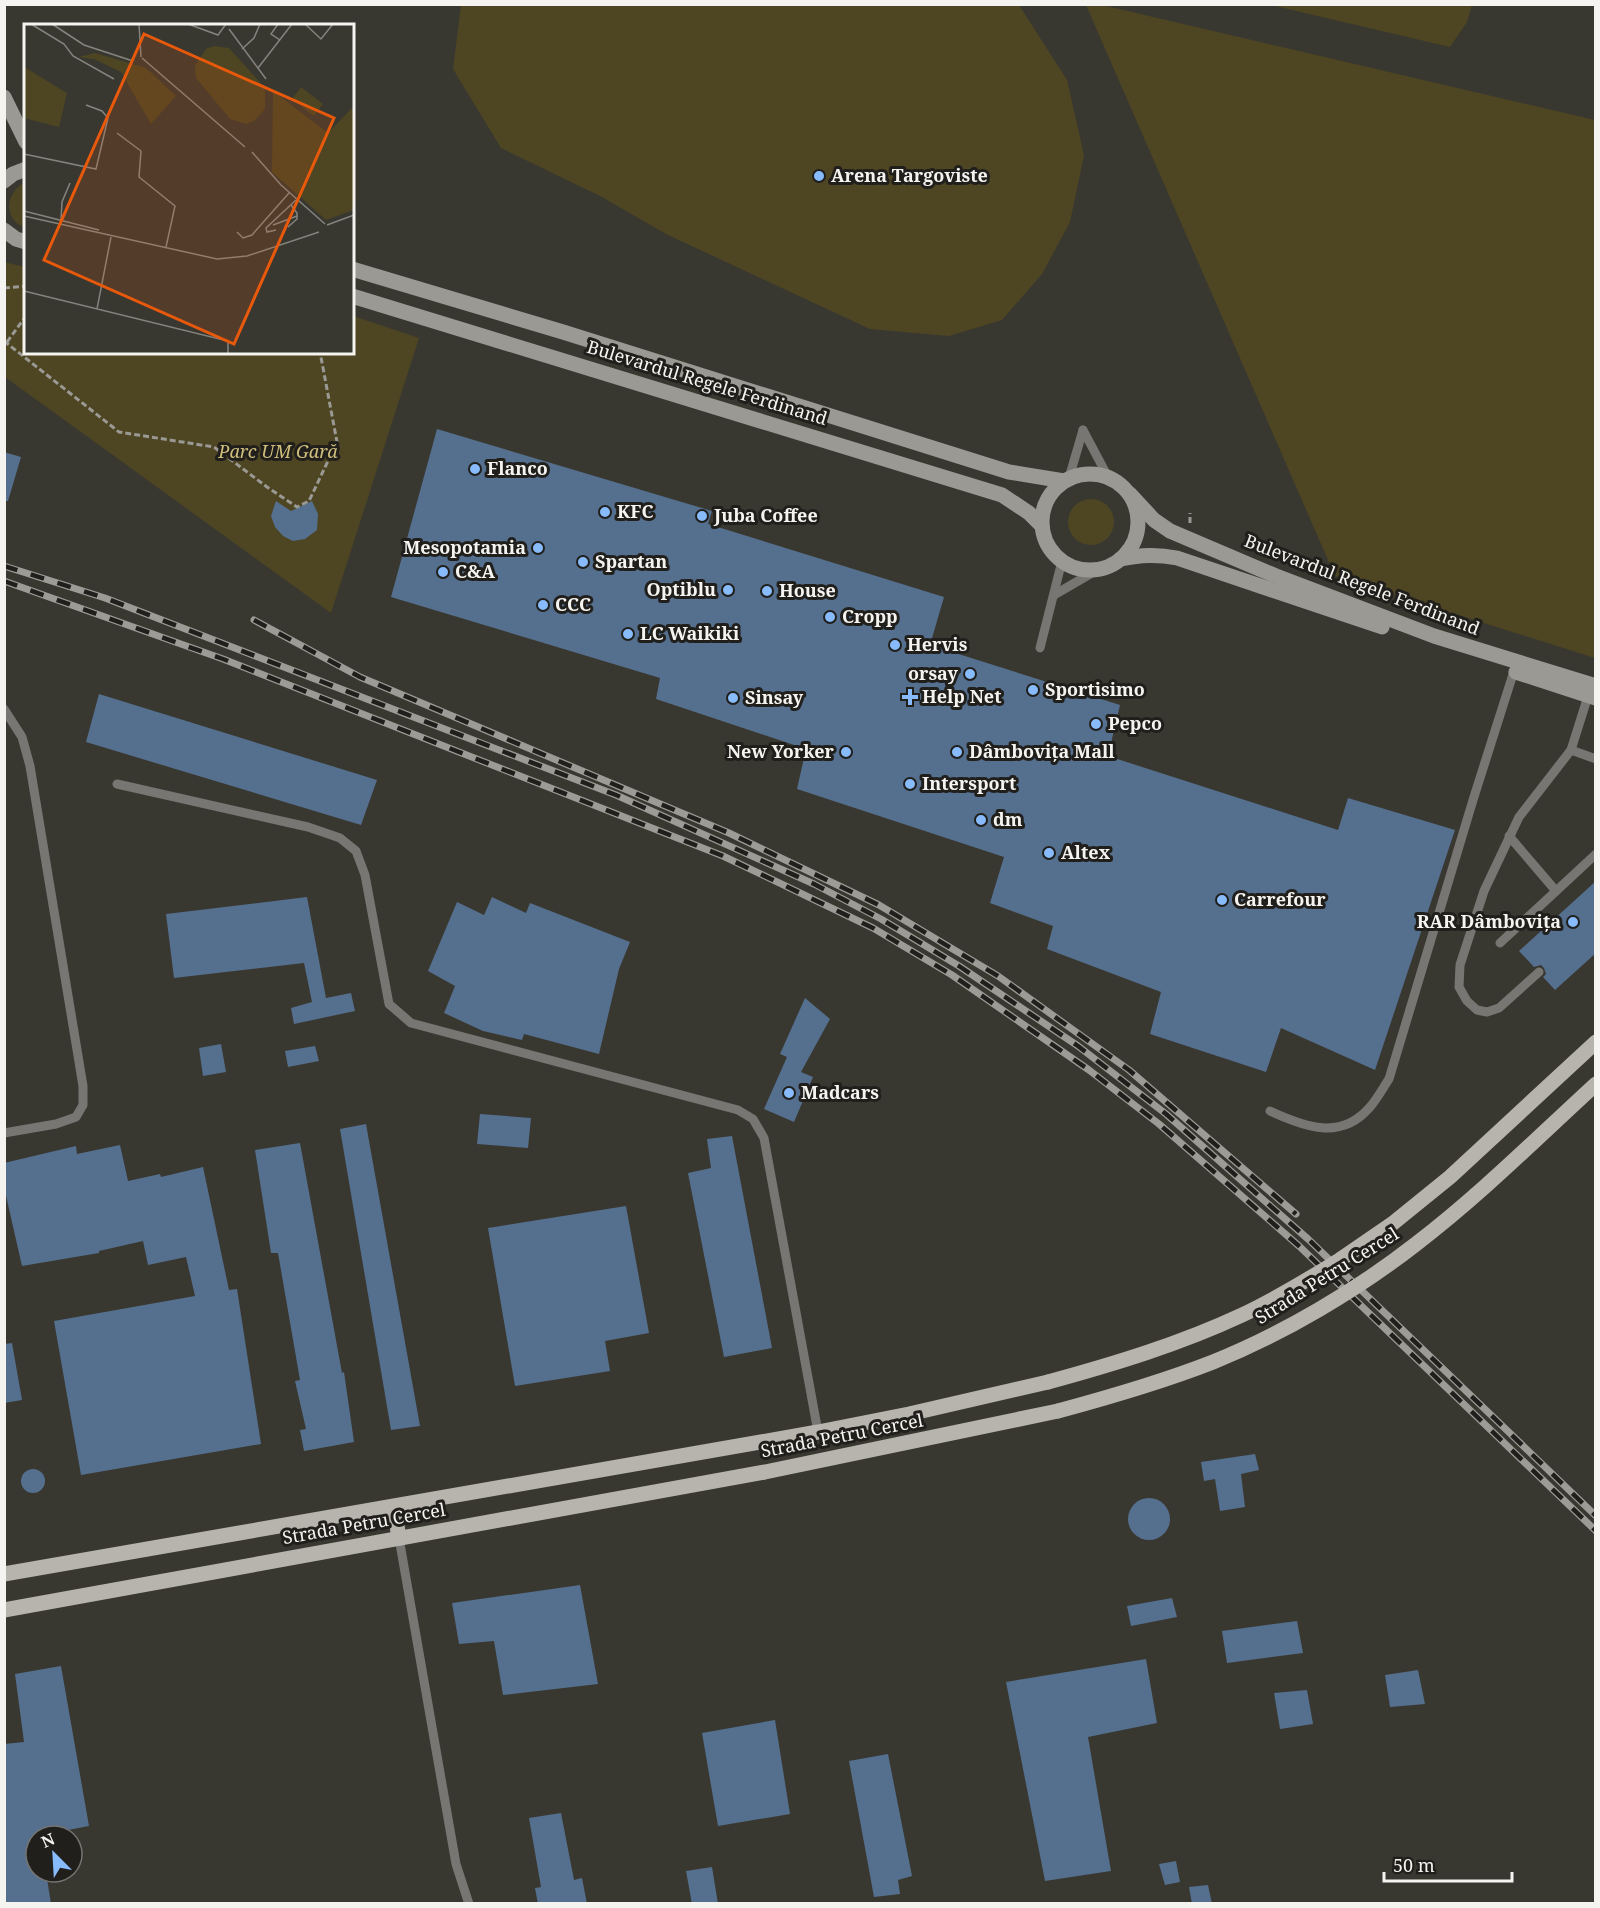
<svg xmlns="http://www.w3.org/2000/svg" width="1600" height="1908" font-family="'Noto Serif',serif">
<rect width="100%" height="100%" fill="#393830"/>
<!-- green -->
<g fill="#4e4523">
<path d="M461,5h558l48,75 17,75 -14,67 -28,52 -40,46 -53,16 -79,-7 -204,-95 -64,-37 -101,-49 -48,-79z"/>
<path d="M1086,5h16l493,115v538l-260,-82z"/>
<path d="M1271,5h201l-5,17 -17,25z"/>
<path d="M25,182v46c-22,-9 -20,-35 0,-46z"/>
<path d="M4,262l21,5 1,85h326l1,-36 66,22 -88,275 -326,-236z"/>
<circle cx="1091" cy="522" r="23"/>
</g>
<!-- building -->
<g fill="#556f8e">
<path d="M437,429l275,82 -4,13 236,73 -14,48 190,60 -12,51 230,74 10,-32 107,32 -80,240 -94,-42 -15,44 -116,-38 11,-42 -114,-43 6,-23 -63,-23 14,-46 -207,-68 9,-40 -150,-50 4,-21 -269,-81z"/>
<path d="M4,452l17,5 -13,44h-4z"/>
<path d="M276,501l15,10 21,-10 6,13 -1,16 -12,9 -12,2 -10,-5 -8,-9 -4,-11z"/>
<path d="M99,694l278,86 -16,45 -275,-83z"/>
<path d="M1596,881v72l-41,37 -12,-13 3,-3 -2,-6 -3,-3 -7,2 -15,-16z"/>
<path d="M307,897l19,101 25,-5 4,18 -61,13 -3,-16 21,-6 -8,-39 -130,15 -8,-64z"/>
<path d="M492,897l34,16 4,-10 100,39 -11,27 -20,85 -75,-20 -2,6 -39,-9 -39,-18 11,-27 -27,-15 29,-69 27,13z"/>
<path d="M805,998l25,21 -29,53 12,5 -19,45 -30,-13 23,-52 -7,-3z"/>
<path d="M221,1044l5,28 -23,4 -4,-28z"/>
<path d="M315,1046l4,15 -31,6 -3,-16z"/>
<path d="M480,1114l51,4 -3,30 -51,-4z"/>
<path d="M366,1124l54,302 -29,4 -51,-301z"/>
<path d="M732,1136l40,212 -48,9 -36,-184 23,-5 -4,-29z"/>
<path d="M300,1143l42,230 2,-1 10,70 -50,9 -4,-21 6,-1 -11,-48 5,-1 -22,-127h-7l-16,-103z"/>
<path d="M120,1145l8,36 32,-7 1,3 42,-10 26,123 8,-1 24,155 -180,31 -27,-154 141,-25 -9,-39 -38,8 -5,-24 -44,10v2l-77,13 -18,-79v-24l72,-17 1,8z"/>
<path d="M626,1206l23,127 -44,8 5,30 -95,15 -27,-158z"/>
<path d="M12,1343l10,57 -18,3v-59z"/>
<path d="M1255,1454l4,16 -18,4 4,33 -25,4 -5,-32 -11,2 -3,-19z"/>
<circle cx="33" cy="1481" r="12"/>
<circle cx="1149" cy="1519" r="21"/>
<path d="M580,1585l18,99 -95,11 -9,-54 -35,3 -7,-41z"/>
<path d="M1172,1598l5,19 -46,9 -4,-20z"/>
<path d="M1297,1621l6,32 -76,10 -5,-32z"/>
<path d="M1146,1659l11,64 -69,14 23,134 -66,10 -39,-199z"/>
<path d="M61,1666l28,160 -53,10v36h10l5,32h-47v-160l20,-2 -9,-68z"/>
<path d="M1418,1670l7,34 -35,3 -5,-32z"/>
<path d="M1307,1690l6,34 -33,5 -6,-36z"/>
<path d="M775,1720l15,94 -72,12 -16,-93z"/>
<path d="M888,1754l24,122 -14,4 2,14 -26,3 -25,-136z"/>
<path d="M561,1813l13,67 8,-2 5,26h-49l-3,-16 6,-1 -12,-69z"/>
<path d="M1176,1861l4,21 -15,3 -6,-21z"/>
<path d="M712,1867l6,37h-26l-6,-33z"/>
<path d="M1208,1885l4,19h-20l-3,-17z"/>
</g>
<g fill="none" stroke-linecap="round" stroke-linejoin="round">
<!-- path -->
<g stroke="#9a9993" stroke-width="3" stroke-dasharray="6 3" stroke-linecap="butt">
<path d="M4,288l22,-2"/>
<path d="M4,341l115,91 95,15 53,40 30,20 12,-6 28,-59 -17,-90"/>
<path d="M7,342l19,-26"/>
<path d="M1190,523v-10"/>
</g>
<!-- lane -->
<g stroke="#777673" stroke-width="9">
<path d="M1083,430l25,47"/>
<path d="M1069,478l14,-48"/>
<path d="M1054,595l43,-25"/>
<path d="M1040,648l22,-87"/>
<path d="M4,709l18,28 8,29 53,320v19l-7,12 -20,7 -52,9"/>
<path d="M1571,750l25,9"/>
<path d="M117,784l191,43 32,11 16,13 9,24 24,129 22,19 327,87 15,9 11,19 54,294"/>
<path d="M1509,836l47,55"/>
<path d="M1500,943l96,-89"/>
<path d="M1539,972l-40,36 -12,4 -10,-2 -10,-9 -8,-14 1,-22 24,-74 35,-74 52,-67 17,-54"/>
<path d="M1270,1111c35,16 71,30 100,-4 7,-8 13,-19 19,-28l84,-279 41,-129"/>
<path d="M399,1538l57,326 13,40"/>
</g>
<!-- secondary -->
<g stroke="#9a9993" stroke-width="15">
<path d="M4,97l22,45"/>
<path d="M4,181l9,-7 13,-5"/>
<path d="M4,230l12,9 10,3"/>
<path d="M352,269l211,63 446,140 55,9"/>
<path d="M352,296l650,199 27,18 12,12"/>
<circle cx="1090" cy="522" r="48"/>
<path d="M1130,494l24,26 16,11 106,45 158,60 162,50"/>
<path d="M1121,559c20,-4 35,-5 56,-1l205,69"/>
<path d="M1516,672l80,26"/>
</g>
<!-- primary -->
<g stroke="#b6b4ac" stroke-width="15">
<path d="M1341,1259l51,-35 58,-47 146,-135"/>
<path d="M394,1507l5,31"/>
<path d="M4,1574l814,-142 91,-18 139,-32"/>
<path d="M4,1610l761,-138 293,-61"/>
</g>
<!-- rail casing -->
<g stroke="#9c9b96" stroke-width="7">
<g id="rail">
<path d="M4,566l101,32 511,197 198,89 67,35 78,47 119,80 88,68 142,125 288,277"/>
<path d="M4,581l219,78 500,197 150,72 79,47 137,95 70,54 140,122 297,285"/>
<path d="M254,620l106,57 369,156 150,72 119,71 131,94 167,144"/>
</g>
</g>
<!-- rail -->
<use href="#rail" stroke="#201f1c" stroke-width="4.5" stroke-dasharray="14" stroke-linecap="butt"/>
<!-- primary-bridge -->
<g stroke="#b6b4ac" stroke-width="15">
<path d="M1048,1382c66,-18 132,-38 194,-67 34,-16 67,-36 99,-56"/>
<path d="M1058,1411c52,-14 104,-29 155,-49 70,-28 144,-72 203,-118 64,-49 121,-106 180,-160"/>
</g>
</g>
<!-- markers -->
<g fill="#87bbfb" stroke="#201f1c" stroke-width="2">
<circle cx="819" cy="176" r="6"/>
<circle cx="475" cy="469" r="6"/>
<circle cx="605" cy="512" r="6"/>
<circle cx="702" cy="516" r="6"/>
<circle cx="538" cy="548" r="6"/>
<circle cx="583" cy="562" r="6"/>
<circle cx="443" cy="572" r="6"/>
<circle cx="728" cy="590" r="6"/>
<circle cx="767" cy="591" r="6"/>
<circle cx="543" cy="605" r="6"/>
<circle cx="830" cy="617" r="6"/>
<circle cx="628" cy="634" r="6"/>
<circle cx="895" cy="645" r="6"/>
<circle cx="970" cy="674" r="6"/>
<circle cx="1033" cy="690" r="6"/>
<path d="M907 688h6v6h6v6h-6v6h-6v-6h-6v-6h6z"/>
<circle cx="733" cy="698" r="6"/>
<circle cx="1096" cy="724" r="6"/>
<circle cx="846" cy="752" r="6"/>
<circle cx="957" cy="752" r="6"/>
<circle cx="910" cy="784" r="6"/>
<circle cx="981" cy="820" r="6"/>
<circle cx="1049" cy="853" r="6"/>
<circle cx="1222" cy="900" r="6"/>
<circle cx="1573" cy="922" r="6"/>
<circle cx="789" cy="1093" r="6"/>
</g>
<g text-anchor="middle" stroke-width="6" stroke-linejoin="round" paint-order="stroke">
<!-- poi labels -->
<g font-size="18" font-weight="bold" fill="#f5f4f0" stroke="#201f1c" text-anchor="start">
<text x="831" y="182">Arena Targoviste</text>
<text x="487" y="475">Flanco</text>
<text x="617" y="518">KFC</text>
<text x="714" y="522">Juba Coffee</text>
<text x="526" y="554" text-anchor="end">Mesopotamia</text>
<text x="595" y="568">Spartan</text>
<text x="455" y="578">C&amp;A</text>
<text x="716" y="596" text-anchor="end">Optiblu</text>
<text x="779" y="597">House</text>
<text x="555" y="611">CCC</text>
<text x="842" y="623">Cropp</text>
<text x="640" y="640">LC Waikiki</text>
<text x="907" y="651">Hervis</text>
<text x="958" y="680" text-anchor="end">orsay</text>
<text x="1045" y="696">Sportisimo</text>
<text x="922" y="703">Help Net</text>
<text x="745" y="704">Sinsay</text>
<text x="1108" y="730">Pepco</text>
<text x="834" y="758" text-anchor="end">New Yorker</text>
<text x="969" y="758">Dâmbovița Mall</text>
<text x="922" y="790">Intersport</text>
<text x="993" y="826">dm</text>
<text x="1061" y="859">Altex</text>
<text x="1234" y="906">Carrefour</text>
<text x="1561" y="928" text-anchor="end">RAR Dâmbovița</text>
<text x="801" y="1099">Madcars</text>
</g>
<!-- street labels -->
<g font-size="18" fill="#f5f4f0" stroke="#201f1c">
<text transform="translate(707 383) rotate(17)" y="6">Bulevardul Regele Ferdinand</text>
<text transform="translate(1362 585) rotate(21)" y="6">Bulevardul Regele Ferdinand</text>
<text transform="translate(1327 1276) rotate(-32)" y="6">Strada Petru Cercel</text>
<text transform="translate(842 1436) rotate(-11)" y="6">Strada Petru Cercel</text>
<text transform="translate(364 1524) rotate(-10)" y="6">Strada Petru Cercel</text>
</g>
<!-- park labels -->
<g font-size="18" font-style="italic" fill="#d0bf7c" stroke="#201f1c">
<text x="278" y="458">Parc UM Gară</text>
</g>
</g>
<!-- overview -->
<g transform="translate(24 24)">
<rect width="330" height="330" fill="#393830"/>
<path d="M190,22l15,2 36,40v21l-11,12 -8,3 -16,-5 -34,-41 -1,-12 11,-17zM71,29l51,15 30,28 -25,28 -30,-52 -27,-13 -15,-2zM0,43l43,26 -8,34 -35,-9zM277,63l22,17 -9,12 -22,-17zM249,67l55,42 26,-27v104l-28,10 -54,-48z" fill="#4e4523"/>
<path fill="none" stroke="#84837d" stroke-width="1.5" d="M7,0l33,20 9,12 41,23M28,0l32,21 49,16M115,0l2,33M164,0l30,11 8,-11M254,0l-7,10 9,6M281,0l16,15 12,-15M205,5l37,50M218,25l12,-11 6,-14M118,34l103,89M234,44l34,-44M93,109l24,18 -2,26 36,29 -9,41M228,128l29,33 44,39M0,130l72,15 12,-51 -6,-7 -16,-6M0,187l75,19M0,192l193,43 30,-3 72,-24M37,196l1,-18 8,-19M249,201l24,-9M303,201l27,-10M264,203l9,-8v-6l-6,-8M252,206l-9,2 -1,-4 30,-28M213,208l6,6 9,-3 37,-42M0,267l204,50v13M73,285l14,-72"/>
<path fill="#e8590c" fill-opacity="0.15" stroke="#e8590c" stroke-width="3" d="M120,10l190,84 -100,226 -190,-84z"/>
<rect width="330" height="330" fill="none" stroke="#f5f4f0" stroke-width="3"/>
</g>
<!-- border -->
<rect width="1600" height="1908" fill="none" stroke="#f5f4f0" stroke-width="12"/>
<!-- north arrow -->
<g transform="translate(54 1854) rotate(336)"><circle r="28" fill="#201f1c" stroke="#757471" stroke-width="1.5"/>
<path d="M0-4.5L10 22L0 15L-10 22Z" fill="#87bbfb"/>
<text y="-9" font-size="16" font-weight="bold" text-anchor="middle" fill="#f5f4f0">N</text>
</g>
<!-- scale -->
<path d="M1384 1872v9h128v-9" fill="none" stroke="#f5f4f0" stroke-width="3"/>
<text x="1393" y="1872" font-size="18" fill="#f5f4f0" stroke="#201f1c" stroke-width="4.5" paint-order="stroke">50 m</text>
</svg>
